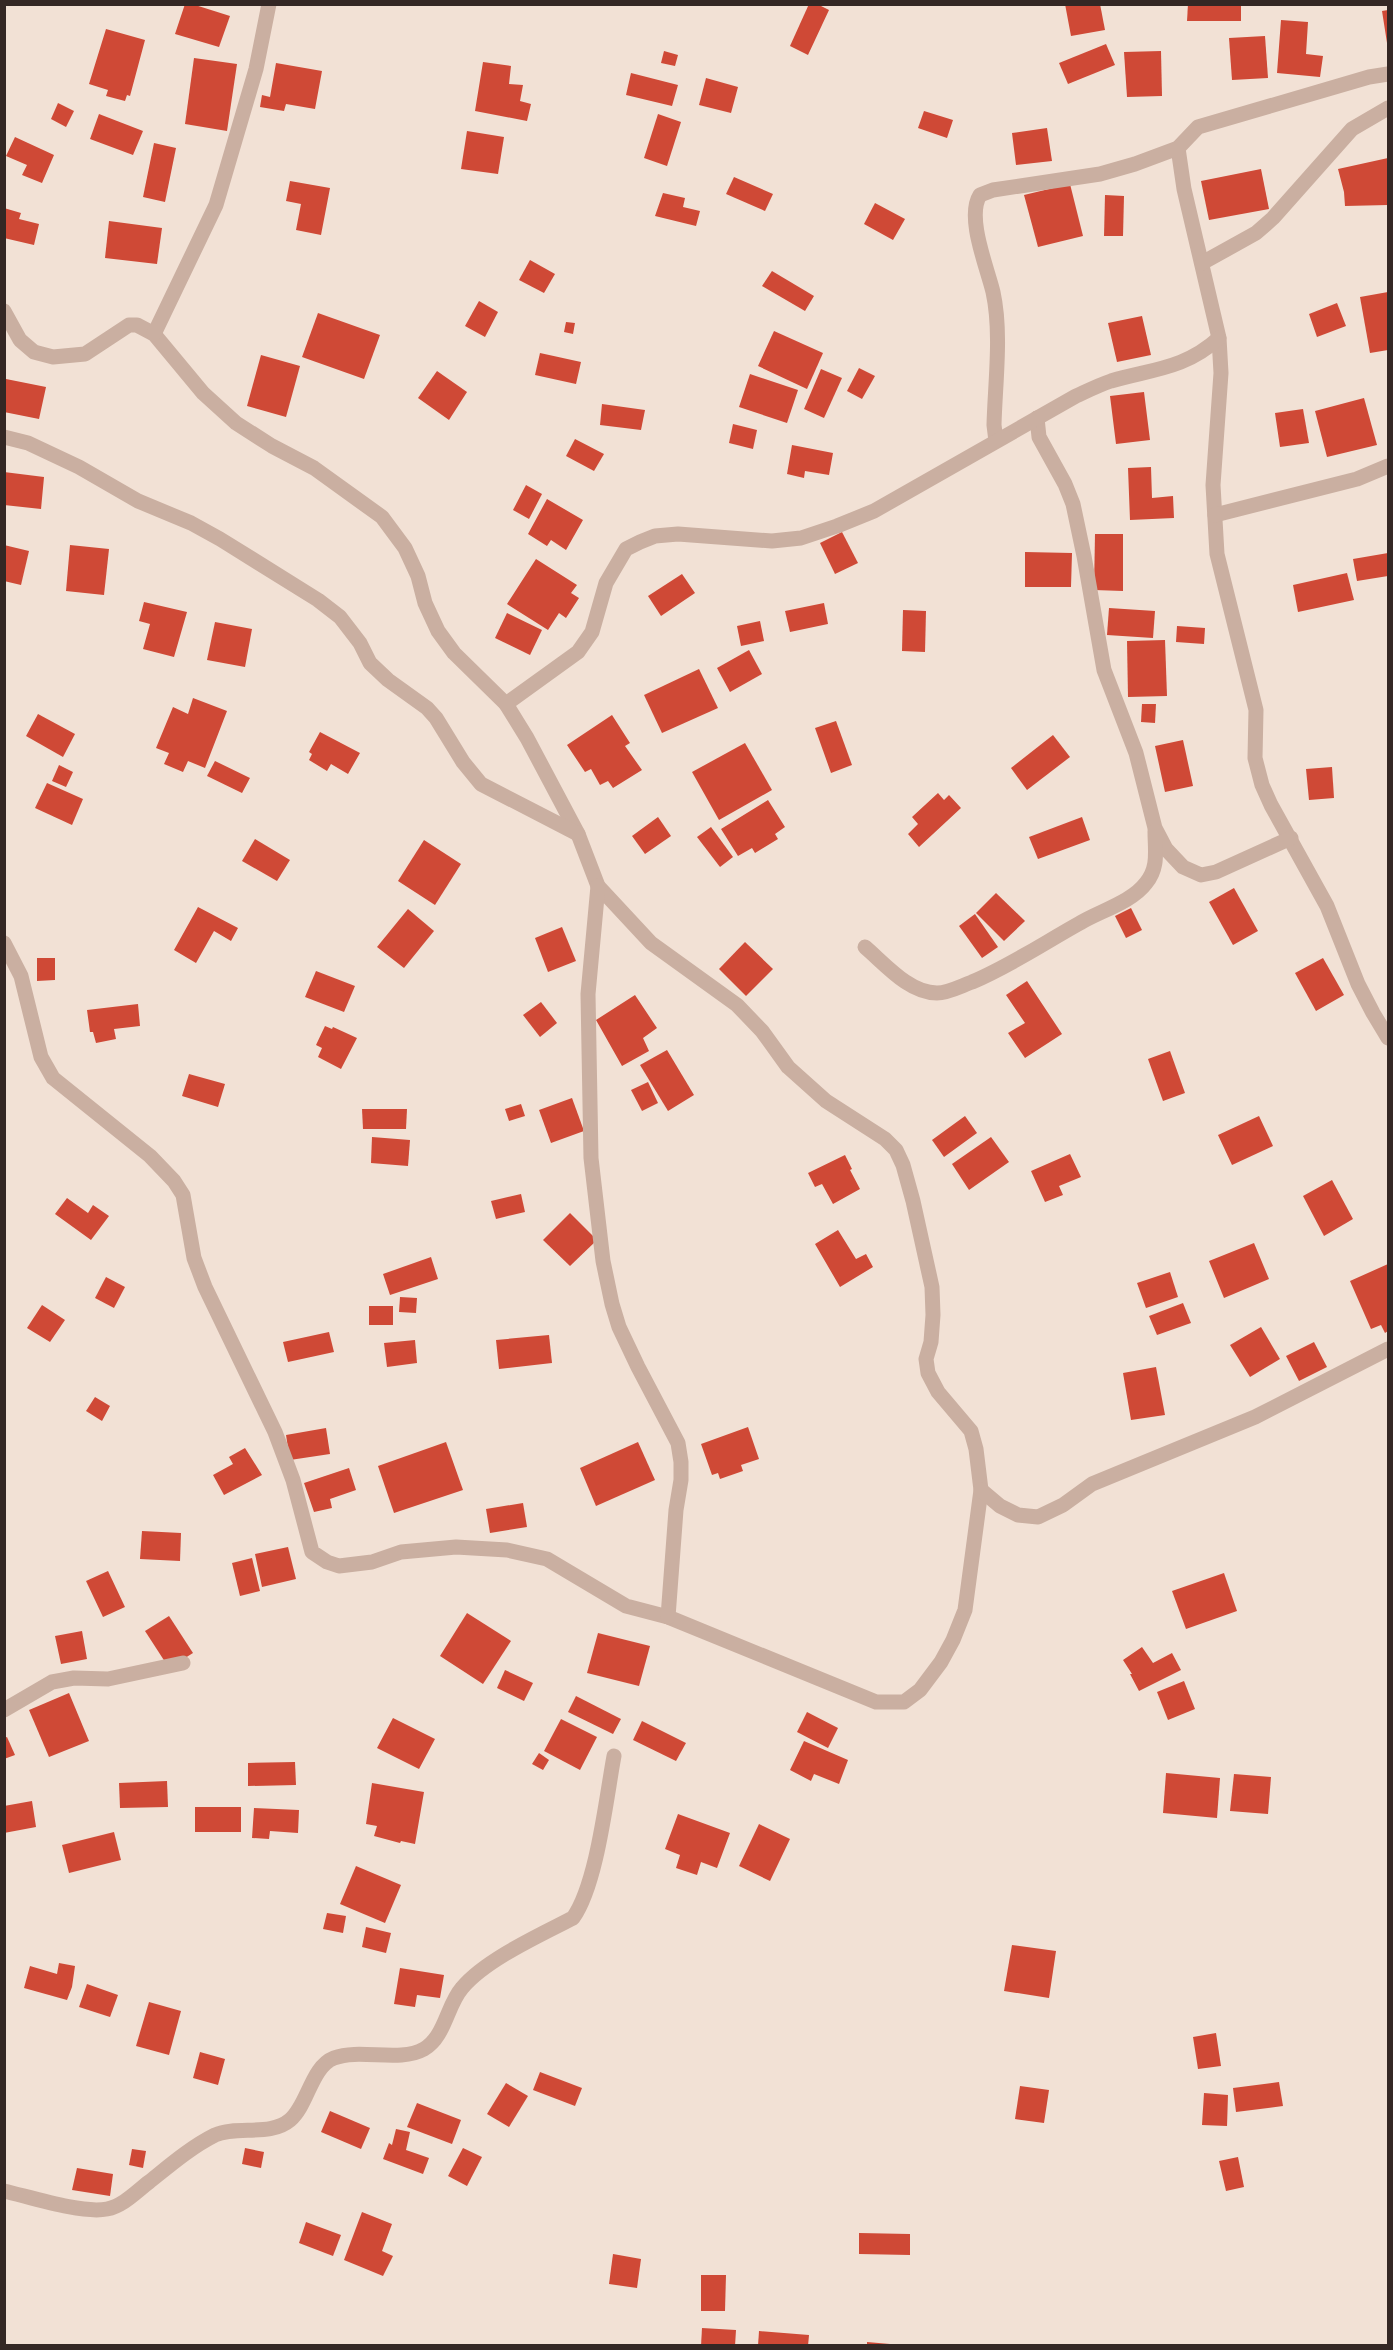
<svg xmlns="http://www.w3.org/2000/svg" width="1393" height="2350" font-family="Manrope,sans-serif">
<rect width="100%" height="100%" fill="#f2e1d5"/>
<!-- building -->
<g fill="#cf4936">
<path d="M185,4h7l38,12 -11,31 -44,-13z"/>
<path d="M809,4h8l12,6 -21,45 -18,-9z"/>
<path d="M1065,4h35l5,26 -34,6z"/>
<path d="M1188,4h53v17h-54z"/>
<path d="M1388,10v33h-1l-5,-32z"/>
<path d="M1281,20l27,2 -2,32 17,2 -3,21 -43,-4z"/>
<path d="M106,29l39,11 -15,56 -3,-1 -2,6 -19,-5 2,-6 -19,-6z"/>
<path d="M1265,36l3,42 -36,2 -3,-42z"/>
<path d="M1106,44l9,21 -47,19 -9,-21z"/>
<path d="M664,51l14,4 -3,11 -14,-3z"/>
<path d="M1161,51l1,45 -35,1 -3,-45z"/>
<path d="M194,58l43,6 -10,67 -42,-7z"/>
<path d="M483,62l28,4 -2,18 14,1 -3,16 11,3 -4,17 -52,-10z"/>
<path d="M276,63l46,8 -7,38 -29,-5 -2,7 -24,-4 2,-12 8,2z"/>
<path d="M631,73l47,12 -6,21 -46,-11z"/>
<path d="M706,78l32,9 -7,26 -32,-8z"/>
<path d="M58,103l16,8 -8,16 -15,-8z"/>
<path d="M924,111l29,9 -6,18 -29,-10z"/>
<path d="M99,114l44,17 -10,24 -43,-16z"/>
<path d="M658,114l23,8 -14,44 -23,-8z"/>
<path d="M1047,128l5,33 -36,4 -4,-32z"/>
<path d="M467,131l37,6 -6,37 -37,-5z"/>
<path d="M15,137l39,18 -12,28 -20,-8 5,-10 -21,-9z"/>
<path d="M154,143l22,5 -11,54 -22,-5z"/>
<path d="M1388,158v47l-43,1 -1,-14 -6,-23z"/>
<path d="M1261,169l8,40 -60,11 -8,-39z"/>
<path d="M734,177l39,17 -8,17 -39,-17z"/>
<path d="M290,181l40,7 -9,47 -25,-5 5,-26 -15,-3z"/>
<path d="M1070,184l13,52 -45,11 -14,-52z"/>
<path d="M663,193l22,5 -2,9 17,4 -4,15 -41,-10z"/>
<path d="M1105,195l19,1 -1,40h-19z"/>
<path d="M875,203l30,16 -12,21 -29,-16z"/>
<path d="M4,208l17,5 -2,6 20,5 -5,21 -30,-7z"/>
<path d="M109,221l53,7 -5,36 -52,-6z"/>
<path d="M530,260l25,14 -11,19 -25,-13z"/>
<path d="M772,271l42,25 -9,15 -43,-25z"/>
<path d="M1388,292v58l-18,3 -10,-56z"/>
<path d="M479,301l19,11 -13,25 -20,-11z"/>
<path d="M1337,303l9,23 -29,11 -8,-23z"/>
<path d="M318,313l62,22 -16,44 -62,-22z"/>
<path d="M1142,316l9,39 -34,7 -9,-39z"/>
<path d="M566,322l9,1 -2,11 -9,-2z"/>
<path d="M774,331l49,22 -16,36 -49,-23z"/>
<path d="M540,353l41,9 -5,22 -41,-9z"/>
<path d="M261,355l39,11 -14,51 -39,-11z"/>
<path d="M859,368l16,8 -13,23 -15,-8z"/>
<path d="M821,369l21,9 -18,40 -20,-9z"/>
<path d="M437,371l30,21 -18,28 -31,-22z"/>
<path d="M750,374l48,16 -11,33 -48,-16z"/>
<path d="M6,379l40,8 -7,32 -35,-7z"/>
<path d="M1144,392l6,48 -34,4 -6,-48z"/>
<path d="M1364,398l13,47 -50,12 -12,-46z"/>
<path d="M602,404l43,6 -4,20 -41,-5z"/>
<path d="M1303,409l6,34 -29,4 -5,-34z"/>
<path d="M733,424l24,6 -4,19 -24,-6z"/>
<path d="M575,439l29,15 -10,17 -28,-15z"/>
<path d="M792,445l41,8 -4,22 -24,-4 -1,7 -17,-4z"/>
<path d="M1151,467l1,31 21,-2 1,22 -44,2 -2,-52z"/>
<path d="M4,472l40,5 -3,32 -37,-4z"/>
<path d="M526,485l16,9 -13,25 -16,-9z"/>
<path d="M547,499l36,21 -17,30 -15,-10 -4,6 -19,-12z"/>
<path d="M842,532l16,31 -23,11 -15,-31z"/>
<path d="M1095,534h28v57l-29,-1z"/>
<path d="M4,545l25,6 -8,34 -17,-4z"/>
<path d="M70,545l39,4 -5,46 -38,-4z"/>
<path d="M1025,552l47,1 -1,34h-46z"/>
<path d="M1388,553v23l-31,5 -4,-22z"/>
<path d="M536,559l41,26 -6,8 8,5 -13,20 -7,-5 -11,17 -41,-26z"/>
<path d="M1347,573l7,27 -56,12 -5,-27z"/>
<path d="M682,574l13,19 -34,23 -13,-20z"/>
<path d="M144,602l43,10 -13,45 -31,-8 7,-25 -11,-3z"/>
<path d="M824,603l4,21 -38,8 -5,-21z"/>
<path d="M1109,608l46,3 -2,27 -46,-3z"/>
<path d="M903,610l23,1 -1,41 -23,-1z"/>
<path d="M507,613l35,17 -12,25 -35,-17z"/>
<path d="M760,621l4,20 -23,5 -4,-20z"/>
<path d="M215,622l37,7 -7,38 -38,-7z"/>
<path d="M1177,626l28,2 -1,16 -28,-2z"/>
<path d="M1165,640l2,56 -39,1 -1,-56z"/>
<path d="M749,650l13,24 -32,18 -13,-24z"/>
<path d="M699,669l19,39 -56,25 -18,-38z"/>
<path d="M193,698l34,13 -22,57 -17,-7 -5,11 -19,-8 5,-11 -13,-5 17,-41 15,7z"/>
<path d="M1142,704h14l-1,19 -14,-1z"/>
<path d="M38,714l37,20 -12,23 -37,-21z"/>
<path d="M612,715l18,28 -5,3 17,24 -29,18 -5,-7 -8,4 -9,-16 -6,3 -18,-27z"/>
<path d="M836,721l16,44 -21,8 -16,-45z"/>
<path d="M320,732l40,21 -12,21 -17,-10 -4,7 -18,-11 3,-6 -3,-2z"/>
<path d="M1053,735l17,22 -43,33 -16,-22z"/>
<path d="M1183,740l10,46 -28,6 -10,-46z"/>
<path d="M745,743l27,47 -53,30 -27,-48z"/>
<path d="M215,761l35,17 -8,15 -35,-17z"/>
<path d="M59,765l14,7 -7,15 -14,-6z"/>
<path d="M1332,767l2,31 -25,2 -3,-31z"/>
<path d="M47,783l36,16 -11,26 -37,-17z"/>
<path d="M938,793l6,7 5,-5 12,13 -42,39 -11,-13 10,-10 -6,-7z"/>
<path d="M768,800l17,27 -10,7 3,5 -23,14 -3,-5 -14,8 -17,-27z"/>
<path d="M658,817l13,19 -26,18 -13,-18z"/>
<path d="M1082,817l8,23 -52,19 -9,-22z"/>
<path d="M711,827l22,30 -13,10 -23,-30z"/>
<path d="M255,839l35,21 -13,21 -35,-20z"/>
<path d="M424,840l37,24 -26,41 -37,-24z"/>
<path d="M1234,888l24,43 -25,14 -24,-43z"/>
<path d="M996,893l29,28 -21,20 -28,-28z"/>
<path d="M198,907l40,21 -7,13 -17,-10 -18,32 -22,-13z"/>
<path d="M1131,908l11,22 -16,8 -11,-22z"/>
<path d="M408,909l26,22 -30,37 -27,-21z"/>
<path d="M975,914l23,33 -16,11 -23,-32z"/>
<path d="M562,927l14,34 -28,11 -13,-34z"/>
<path d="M745,942l28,27 -27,27 -27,-27z"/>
<path d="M37,958h18v22l-18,1z"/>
<path d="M1323,958l21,37 -28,16 -21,-38z"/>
<path d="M316,971l39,15 -11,26 -39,-15z"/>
<path d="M1027,981l35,53 -37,24 -17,-25 17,-10 -19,-28z"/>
<path d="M635,995l22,33 -14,10 6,13 -27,15 -26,-46z"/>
<path d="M541,1002l16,21 -17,14 -17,-22z"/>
<path d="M138,1004l2,22 -26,3 2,10 -20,4 -3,-11h-3l-3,-22z"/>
<path d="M325,1026l7,3 1,-2 24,11 -16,31 -23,-12 4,-9 -6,-3z"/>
<path d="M667,1050l27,45 -26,16 -28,-46z"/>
<path d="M1170,1051l15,42 -22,8 -15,-42z"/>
<path d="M189,1074l36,10 -7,23 -36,-11z"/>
<path d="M648,1082l10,21 -16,8 -11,-21z"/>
<path d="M572,1098l12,33 -33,12 -12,-33z"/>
<path d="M521,1104l4,12 -16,5 -4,-12z"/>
<path d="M362,1109h45l-1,20h-43z"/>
<path d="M965,1116l12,17 -33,24 -12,-17z"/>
<path d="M1259,1116l14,30 -41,19 -14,-30z"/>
<path d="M372,1137l38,3 -2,26 -37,-3z"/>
<path d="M991,1137l18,25 -40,28 -17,-26z"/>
<path d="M1070,1154l11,23 -22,9 4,9 -18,7 -14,-31z"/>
<path d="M845,1155l7,14 -2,1 10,19 -27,15 -11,-20 -7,3 -7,-14z"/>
<path d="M1332,1180l21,39 -29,17 -21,-40z"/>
<path d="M521,1194l4,18 -29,7 -5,-18z"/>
<path d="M67,1198l21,15 5,-8 16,11 -18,24 -36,-26z"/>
<path d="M570,1213l27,27 -27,26 -27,-26z"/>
<path d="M838,1230l18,29 10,-5 7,13 -33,20 -25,-43z"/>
<path d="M1254,1243l15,36 -45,19 -15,-37z"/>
<path d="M431,1257l7,22 -48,16 -7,-21z"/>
<path d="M1388,1264v67l-3,2 -4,-8 -10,4 -21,-48z"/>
<path d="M1170,1272l8,25 -32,11 -9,-25z"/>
<path d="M106,1277l19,10 -11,21 -19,-10z"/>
<path d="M400,1297l17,1 -1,15 -17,-1z"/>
<path d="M1183,1303l8,20 -34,12 -8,-19z"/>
<path d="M42,1305l23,15 -15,22 -23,-14z"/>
<rect x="369" y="1306" width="24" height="19"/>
<path d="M1261,1327l19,32 -30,18 -20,-32z"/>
<path d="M329,1332l5,20 -46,10 -5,-20z"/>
<path d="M549,1335l3,28 -53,6 -3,-29z"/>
<path d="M415,1340l2,23 -30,4 -3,-24z"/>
<path d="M1314,1342l13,25 -28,14 -13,-25z"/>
<path d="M1156,1367l9,48 -34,5 -8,-47z"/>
<path d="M95,1397l15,9 -8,15 -16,-10z"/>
<path d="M748,1427l11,32 -18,6 2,6 -23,8 -2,-6 -6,2 -11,-31z"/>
<path d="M326,1428l4,26 -40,6 -4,-25z"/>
<path d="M446,1442l17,48 -69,23 -16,-47z"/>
<path d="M638,1442l17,38 -59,26 -16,-38z"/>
<path d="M245,1448l17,27 -38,20 -11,-20 20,-11 -4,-7z"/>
<path d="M349,1468l7,22 -26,9 2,9 -18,4 -10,-29z"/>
<path d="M523,1503l4,24 -37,6 -4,-24z"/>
<path d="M142,1531l39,2 -1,28 -40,-2z"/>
<path d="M288,1547l8,32 -34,8 -7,-33z"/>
<path d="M252,1558l8,33 -20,5 -8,-33z"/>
<path d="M108,1571l17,36 -22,10 -17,-36z"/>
<path d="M1224,1573l13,38 -51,18 -14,-38z"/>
<path d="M467,1613l44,28 -28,43 -43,-28z"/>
<path d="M169,1616l24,37 -24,15 -24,-37z"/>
<path d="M82,1631l5,28 -26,5 -6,-28z"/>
<path d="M598,1633l52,13 -11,40 -52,-13z"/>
<path d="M1142,1647l11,16 19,-10 9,17 -42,21 -9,-17h2l-9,-14z"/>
<path d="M505,1670l28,13 -9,18 -27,-13z"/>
<path d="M1184,1681l11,28 -27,11 -11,-28z"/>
<path d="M69,1693l20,48 -40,16 -20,-47z"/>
<path d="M576,1696l45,23 -8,15 -45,-22z"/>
<path d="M807,1712l31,16 -10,20 -31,-16z"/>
<path d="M393,1718l42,21 -16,30 -42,-21z"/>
<path d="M561,1719l36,18 -17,33 -36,-19z"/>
<path d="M642,1721l44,22 -10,18 -43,-21z"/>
<path d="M7,1737l8,18 -11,4v-21z"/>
<path d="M804,1741l44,19 -9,24 -25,-10 -3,7 -21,-11z"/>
<path d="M539,1753l10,7 -6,10 -11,-6z"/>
<path d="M295,1762l1,23 -48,1v-23z"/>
<path d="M1166,1773l54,5 -3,40 -54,-5z"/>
<path d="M1234,1774l37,3 -3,37 -38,-3z"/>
<path d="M167,1781l1,26 -48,1 -1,-25z"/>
<path d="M372,1783l52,9 -9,52 -14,-3 -1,2 -26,-7 3,-10 -11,-2z"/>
<path d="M32,1801l4,26 -32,6v-27z"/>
<rect x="195" y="1807" width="46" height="25"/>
<path d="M254,1808l45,2 -1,23 -28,-2 -1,8 -17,-1z"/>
<path d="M678,1814l52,19 -13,35 -16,-6 -4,13 -21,-7 4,-13 -15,-6z"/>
<path d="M759,1824l31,15 -20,42 -31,-15z"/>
<path d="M114,1832l7,28 -52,13 -7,-28z"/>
<path d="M356,1866l45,19 -16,38 -45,-19z"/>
<path d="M327,1913l19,3 -3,17 -20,-4z"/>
<path d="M366,1927l25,6 -5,20 -24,-6z"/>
<path d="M1012,1945l44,6 -7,47 -45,-7z"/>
<path d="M59,1963l16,3 -3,21 -5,13 -43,-12 6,-22 27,8z"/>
<path d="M400,1968l44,7 -4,23 -23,-3 -2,12 -21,-3z"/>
<path d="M87,1984l31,11 -8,22 -31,-10z"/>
<path d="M149,2002l32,9 -12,44 -33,-9z"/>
<path d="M1216,2033l5,33 -23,3 -5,-32z"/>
<path d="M200,2052l25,7 -7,26 -25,-7z"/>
<path d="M540,2072l42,16 -7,18 -42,-16z"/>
<path d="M1279,2082l4,24 -47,6 -3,-24z"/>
<path d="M506,2083l22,13 -19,31 -22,-13z"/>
<path d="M1020,2086l29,4 -5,33 -29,-4z"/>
<path d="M1204,2093l24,2 -1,31 -25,-1z"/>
<path d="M417,2103l44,17 -9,24 -45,-17z"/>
<path d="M330,2111l40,17 -9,21 -40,-17z"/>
<path d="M396,2129l14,3 -4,18 23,8 -6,16 -40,-15 6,-16 3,2z"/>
<path d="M245,2148l19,4 -3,16 -19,-4z"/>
<path d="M463,2148l19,9 -15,29 -19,-10z"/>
<path d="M132,2149l14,2 -3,17 -14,-3z"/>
<path d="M1238,2157l6,30 -18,4 -7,-30z"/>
<path d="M77,2168l36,6 -3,22 -38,-6z"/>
<path d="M362,2212l30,12 -10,27 11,5 -10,20 -39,-16z"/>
<path d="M306,2222l35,13 -8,21 -34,-13z"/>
<path d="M859,2233l51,1v21l-51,-1z"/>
<path d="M613,2254l28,5 -4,29 -28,-4z"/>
<path d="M701,2275h25l-1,36h-24z"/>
<path d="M702,2328l34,2 -1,16h-34z"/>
<path d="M759,2331l50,4 -1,11h-50z"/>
<path d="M867,2342l23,2v2h-23z"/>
</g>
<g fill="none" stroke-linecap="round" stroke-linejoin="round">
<!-- minor -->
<g stroke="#caafa1" stroke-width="15">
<path d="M1178,148l6,41 35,149 2,35 -8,112 4,69 39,156 -1,48 7,27 9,20 56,101 31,78 15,29 15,25"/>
<path d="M1202,263l54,-30 17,-15 79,-89 36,-21"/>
<path d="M4,311l16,29 14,12 19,5 32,-3 44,-29h8l17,9 49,59 33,30 36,23 42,22 68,49 23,31 13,28 7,27 13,28 16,22 52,51 21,34 51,96 20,52 53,57 86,62 25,26 26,36 38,34 59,38 11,11 7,15 10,36 19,86 1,28 -2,27 -5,17 2,14 10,19 33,39 5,18 5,41 -16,120 -12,30 -12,22 -21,28 -16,12h-28l-208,-85 -42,-11 -79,-47 -40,-9 -51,-3 -55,5 -29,10 -33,4 -12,-4 -15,-10 -19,-72 -18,-48 -70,-145 -11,-29 -11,-63 -9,-14 -24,-25 -97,-78 -12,-21 -20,-81 -17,-33"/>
<path d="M154,334l62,-129 40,-136 13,-65"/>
<path d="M1037,418l2,19 26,47 8,20 11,52 20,114 32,83 19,75 11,21 17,18 18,8 15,-3 75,-34"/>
<path d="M4,437l24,6 51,24 59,34 53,22 29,16 98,61 22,17 20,26 10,20 18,17 39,28 9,10 27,44 18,22 97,50"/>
<path d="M996,441l-2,-16c1,-41 8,-92 -1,-133 -6,-25 -27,-75 -13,-97l13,-5 107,-16 35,-10 43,-16 20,-21 171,-50 19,-3"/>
<path d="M1215,515l142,-36 31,-13"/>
<path d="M506,704l72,-52 14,-20 14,-49 20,-34 14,-7 15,-6 23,-2 94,7 29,-3 36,-12 37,-15 202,-115c11,-5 23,-11 35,-15 41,-12 74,-12 108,-43"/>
<path d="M598,886l-10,108 3,164 12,103 9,43 7,23 19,40 40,76 3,19v18l-5,30 -8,107"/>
<path d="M865,947c20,17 44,46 72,46 11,0 24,-7 35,-11 38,-16 72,-39 108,-59 20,-12 52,-21 66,-40 13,-16 9,-32 9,-52"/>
<path d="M981,1490l19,16 18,9 20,2 25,-12 29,-21 163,-67 133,-68"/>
<path d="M4,1710l48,-28 22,-4 34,1 75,-16"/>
<path d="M4,2191c26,6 78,23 103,18 16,-3 29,-17 42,-27 20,-16 42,-35 66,-47 22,-10 55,2 75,-15 18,-15 21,-53 44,-62 27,-10 65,5 90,-9 21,-12 23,-44 38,-61 23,-28 78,-53 111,-70 24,-34 33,-119 41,-162"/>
</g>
</g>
<!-- border -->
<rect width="1393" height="2350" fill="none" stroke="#342724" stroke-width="12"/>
</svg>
